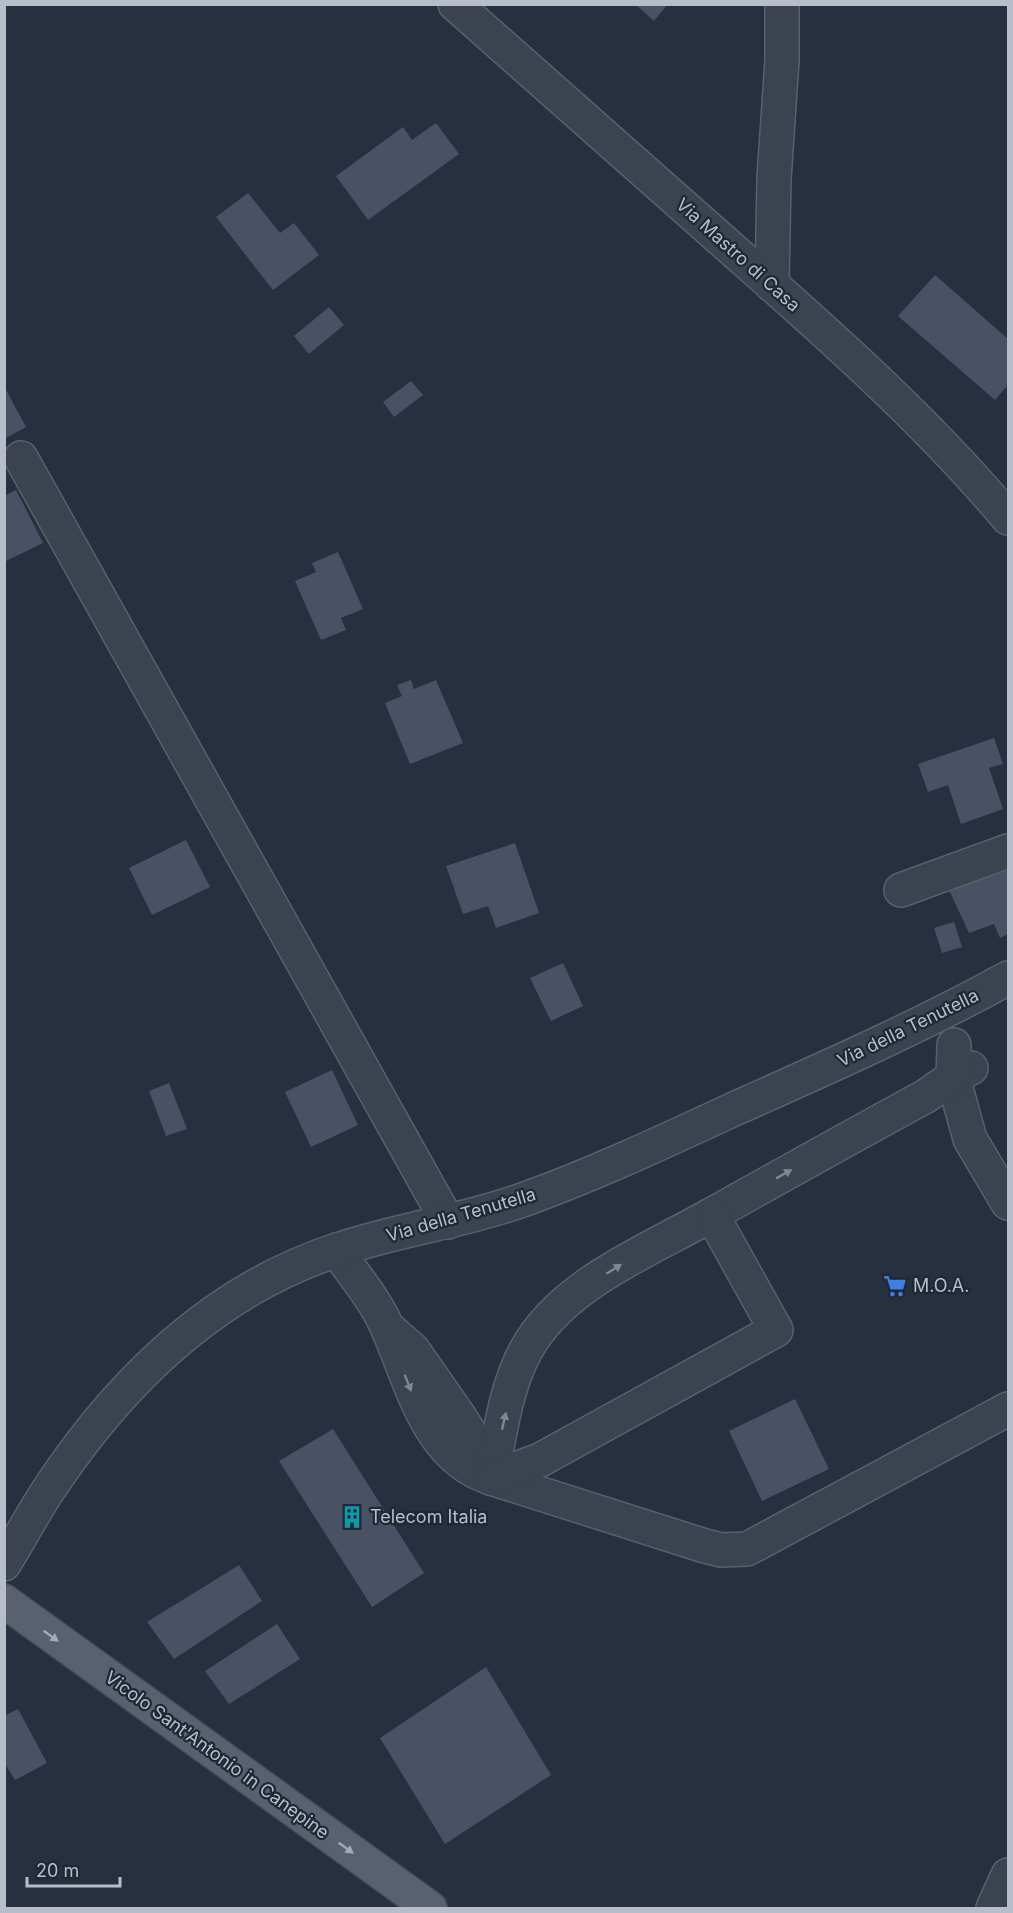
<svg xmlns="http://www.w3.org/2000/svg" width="1013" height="1913" font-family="Inter,sans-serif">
<rect width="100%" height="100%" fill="#273040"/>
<!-- building -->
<g fill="#485264">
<path d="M635,4h33l-14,17z"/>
<path d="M436,123l23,31 -91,66 -32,-44 67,-49 9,13z"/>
<path d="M248,193l32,40 14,-10 25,32 -46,35 -57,-73z"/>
<path d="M935,275l73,64v46l-13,15 -97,-84z"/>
<path d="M329,307l15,18 -35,29 -15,-18z"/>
<path d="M411,381l12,14 -29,22 -11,-15z"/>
<path d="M4,386l22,41 -22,12z"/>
<path d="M16,490l27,53 -39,19v-66z"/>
<path d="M338,552l25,57 -22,9 5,12 -25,10 -26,-59 21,-9 -4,-9z"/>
<path d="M411,680l3,9 22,-9 27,63 -53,21 -25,-61 17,-7 -5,-11z"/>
<path d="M994,738l9,26 -14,4 14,41 -42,15 -13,-39 -20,7 -10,-28z"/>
<path d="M186,840l24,47 -58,28 -23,-47z"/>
<path d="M515,843l24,70 -43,15 -8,-22 -25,8 -17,-48z"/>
<path d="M1008,869v65l-8,4 -6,-14 -25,9 -20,-43z"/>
<path d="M954,922l8,25 -20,6 -8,-25z"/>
<path d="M563,963l20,43 -32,15 -21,-43z"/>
<path d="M332,1070l26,55 -47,22 -26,-55z"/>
<path d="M169,1083l18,46 -21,7 -17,-45z"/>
<path d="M795,1399l34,70 -67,32 -33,-70z"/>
<path d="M333,1429l91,144 -52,34 -93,-146z"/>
<path d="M239,1565l23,36 -88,58 -27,-37z"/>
<path d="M277,1624l23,35 -71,45 -24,-33z"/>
<path d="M486,1667l65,108 -106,69 -65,-106z"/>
<path d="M18,1709l29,54 -32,17 -11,-18v-46z"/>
</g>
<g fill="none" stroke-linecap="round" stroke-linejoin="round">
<!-- minor casing -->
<g stroke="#59606d" stroke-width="36">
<g id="minor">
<path d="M455,4c93,82 185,164 278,246 96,85 193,170 275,268"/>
<path d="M772,285l2,-106 8,-119v-56"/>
<path d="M21,458l427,764"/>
<path d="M901,890l107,-39"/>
<path d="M971,1068l-18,9 17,62 38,64"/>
<path d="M337,1250c17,26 38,49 50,77 25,55 39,130 104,151l-12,-30 -20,-32 -46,-66 -25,-22"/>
<path d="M491,1478c9,-42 14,-90 35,-128 36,-66 122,-99 185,-135 72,-40 143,-80 215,-119l27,-19 1,-32"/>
<path d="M491,1478l214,68 16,4 26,-1 261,-140"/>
<path d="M491,1478l49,-18 236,-130 -64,-115"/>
<path d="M4,1564c15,-24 28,-49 43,-72 71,-108 165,-201 290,-242 62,-21 129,-29 191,-52 69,-25 137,-57 204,-88 94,-42 187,-83 276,-132"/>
<path d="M993,1908l15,-33"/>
</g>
</g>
<!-- major casing -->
<g stroke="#444b59" stroke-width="36">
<path id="major" d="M4,1601l426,307"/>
</g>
<!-- minor -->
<use href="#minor" stroke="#3b4250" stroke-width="33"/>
<!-- major -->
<use href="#major" stroke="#596170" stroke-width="33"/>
</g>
<!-- one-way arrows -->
<defs><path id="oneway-solid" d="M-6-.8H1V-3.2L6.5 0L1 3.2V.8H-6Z" transform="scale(1.5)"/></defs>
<g fill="#7f8693">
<use href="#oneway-solid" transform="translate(784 1174) rotate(-29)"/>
<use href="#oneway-solid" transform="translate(614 1269) rotate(-32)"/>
<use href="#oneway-solid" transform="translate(408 1383) rotate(68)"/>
<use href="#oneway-solid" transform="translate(504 1421) rotate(-77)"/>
</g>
<g fill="#a4abb8">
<use href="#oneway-solid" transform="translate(51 1636) rotate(36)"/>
<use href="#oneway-solid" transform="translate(346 1848) rotate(36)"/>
</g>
<!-- icons -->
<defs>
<g id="supermarket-bare" transform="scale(1.8)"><path d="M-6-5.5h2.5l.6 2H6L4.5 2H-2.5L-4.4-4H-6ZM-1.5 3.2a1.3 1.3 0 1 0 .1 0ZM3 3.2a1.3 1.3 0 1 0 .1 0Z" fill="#3f7fe0" stroke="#202735" stroke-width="2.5" paint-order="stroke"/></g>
<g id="building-bare" transform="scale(1.8)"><path d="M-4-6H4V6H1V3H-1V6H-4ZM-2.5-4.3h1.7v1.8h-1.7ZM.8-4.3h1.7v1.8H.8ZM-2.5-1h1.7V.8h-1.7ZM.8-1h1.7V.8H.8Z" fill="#0f9aa8" stroke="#202735" stroke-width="2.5" paint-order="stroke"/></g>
</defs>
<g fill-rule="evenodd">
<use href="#supermarket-bare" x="895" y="1286"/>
<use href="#building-bare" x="352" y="1517"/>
</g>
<g text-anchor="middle" stroke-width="4.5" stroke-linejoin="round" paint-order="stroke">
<!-- street labels -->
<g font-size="18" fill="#b7beca" stroke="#202735">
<text transform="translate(738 255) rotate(42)" y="6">Via Mastro di Casa</text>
<text transform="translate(908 1028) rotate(-26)" y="6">Via della Tenutella</text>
<text transform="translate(461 1215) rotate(-16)" y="6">Via della Tenutella</text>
<text transform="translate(217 1755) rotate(36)" y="6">Vicolo Sant'Antonio in Canepine</text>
</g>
<!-- poi labels -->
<g font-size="18" fill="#b7beca" stroke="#202735" text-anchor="start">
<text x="913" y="1292">M.O.A.</text>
<text x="370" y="1523">Telecom Italia</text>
</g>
</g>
<!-- border -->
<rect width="1013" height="1913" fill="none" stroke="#b7beca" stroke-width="12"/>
<!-- scale -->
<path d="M27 1877v9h93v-9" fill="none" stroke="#b7beca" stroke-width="3"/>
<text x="36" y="1877" font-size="18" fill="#b7beca" stroke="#202735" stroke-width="4.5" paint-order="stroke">20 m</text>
</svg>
